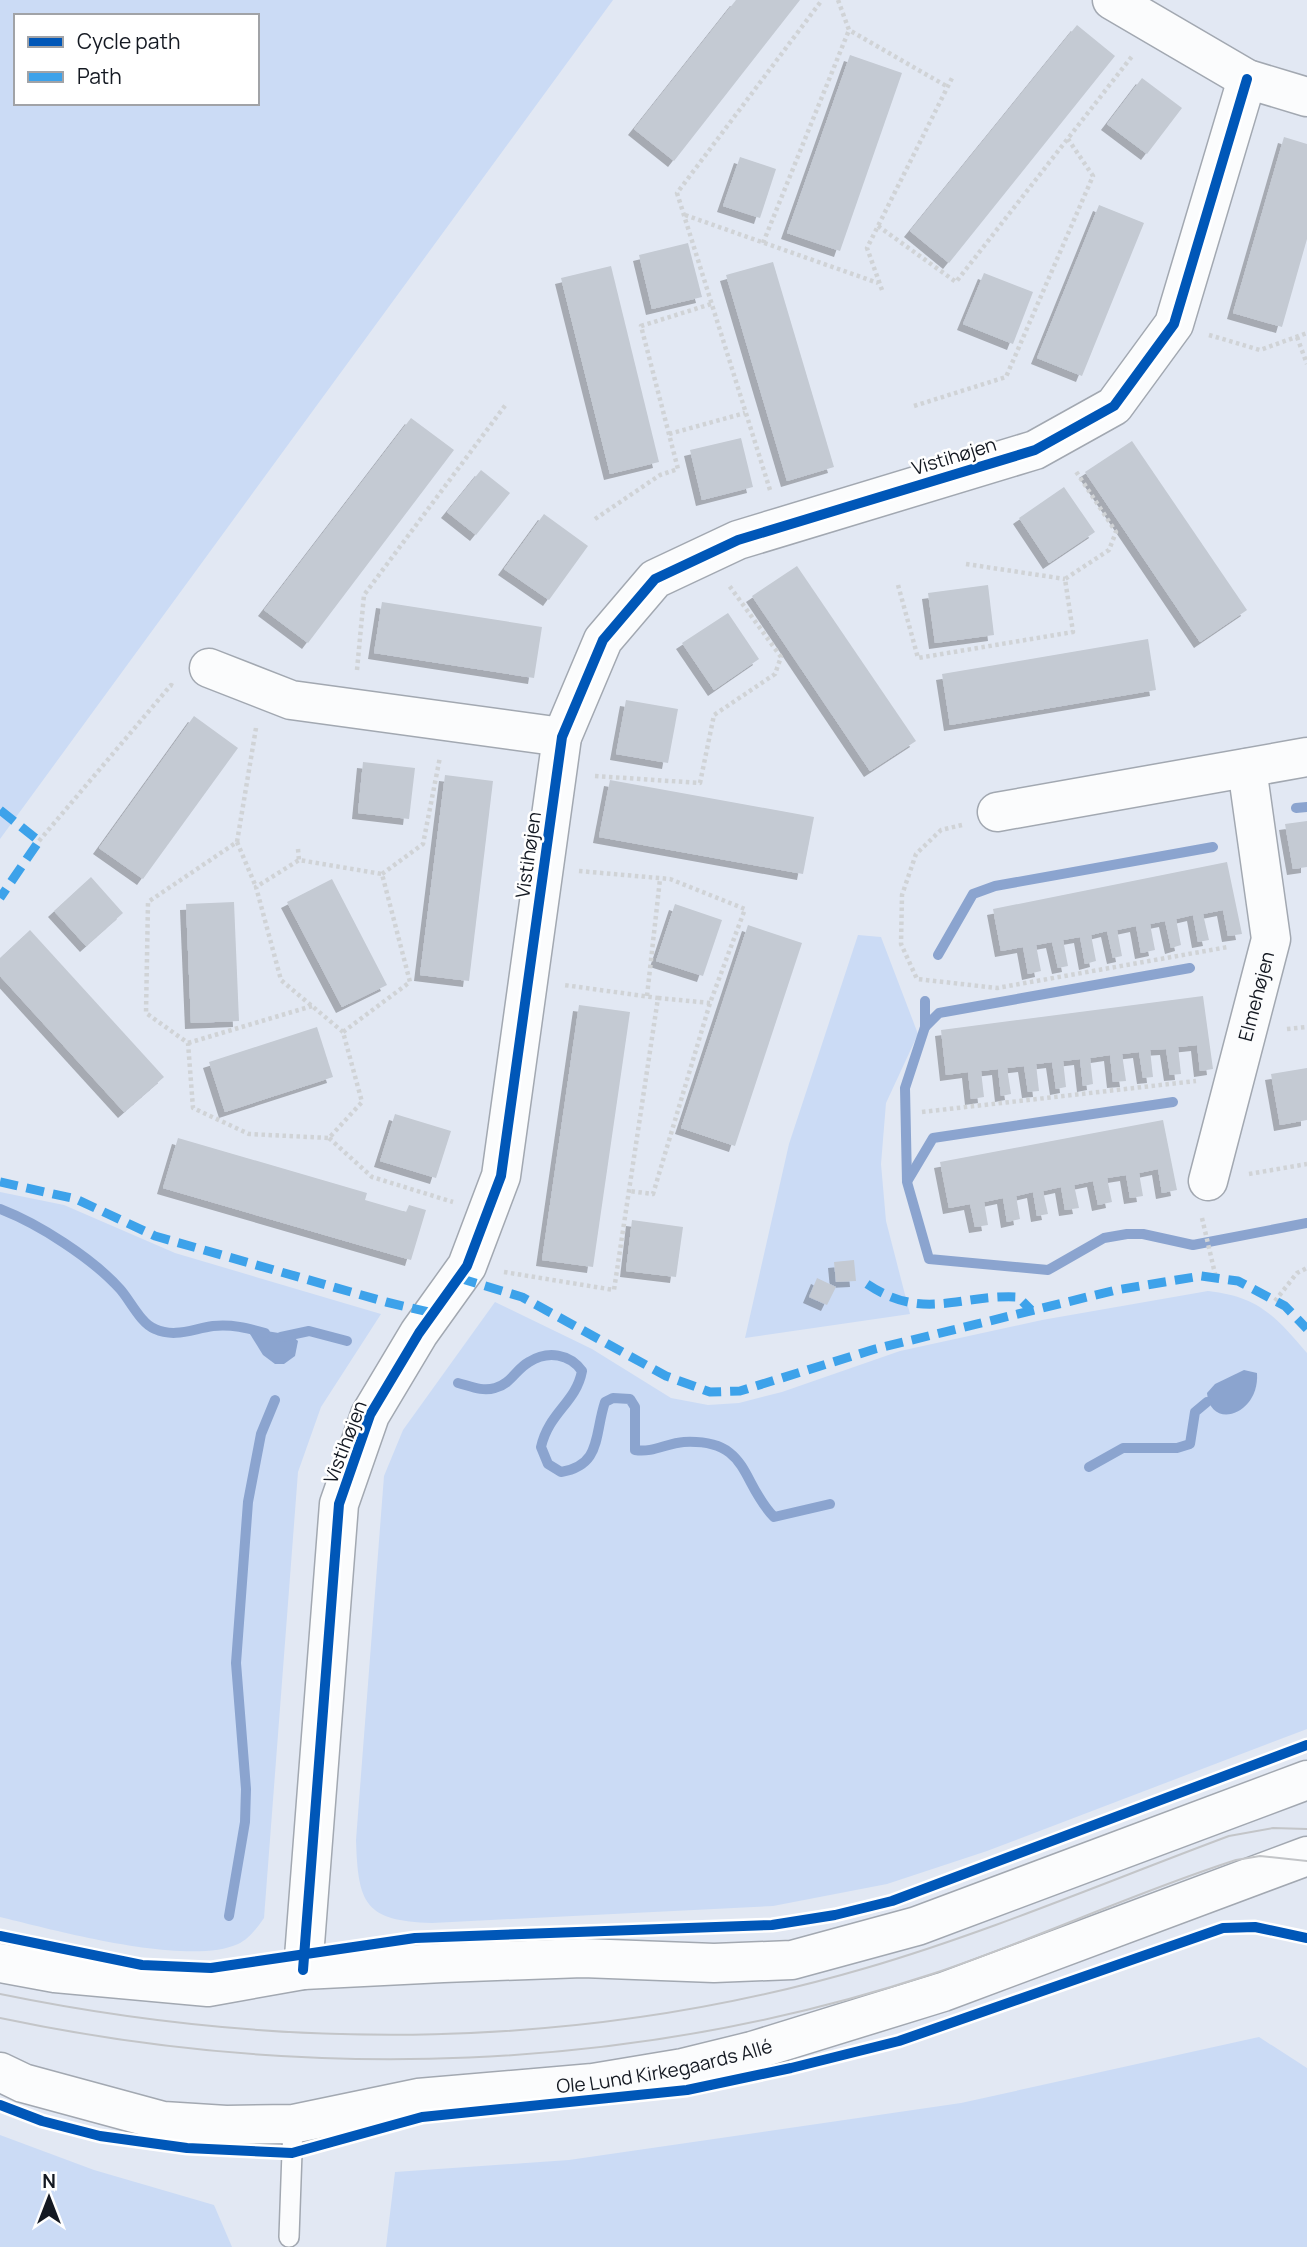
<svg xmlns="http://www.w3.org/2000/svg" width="1307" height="2247" font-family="Manrope,sans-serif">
<defs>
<filter id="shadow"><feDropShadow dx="-6" dy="6" stdDeviation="0" flood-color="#0004"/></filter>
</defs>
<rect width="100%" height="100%" fill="#e2e8f3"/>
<!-- green -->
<g fill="#cbdbf5" fill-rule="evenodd">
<path d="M0,0h613l-613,839zM16,16h241v87h-241z"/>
<path d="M858,935l23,2 37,97 -32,69 -5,61 5,57 24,93 -165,24 44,-194z"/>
<path d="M0,1192l64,13 111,48 206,61 -60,93 -23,65 -34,446c-7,10 -15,21 -26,26 -50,23 -184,-14 -238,-27z"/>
<path d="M1208,1291c51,6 66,24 99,62v376l-320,122 -100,33 -114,22 -341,17c-67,-2 -74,-19 -76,-83l28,-364 19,-46 92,-128 97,47 79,49 37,7 31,-2 43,-11 118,-41 142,-31z"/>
<path d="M1259,2037l48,31v179h-921l9,-75 174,-12 392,-57z"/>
<path d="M0,2135l94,35 120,35 18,42h-232z"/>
</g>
<!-- water -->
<g fill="#8ba4cf">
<path d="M254,1329l37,6 7,6 -3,15 -11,8h-9l-12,-9 -13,-21z"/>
<path d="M1244,1370l13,3c3,42 -47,58 -50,20l8,-9z"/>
</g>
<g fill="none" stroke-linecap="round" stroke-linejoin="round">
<!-- stream -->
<g stroke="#8ba4cf" stroke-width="10">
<path d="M1296,808l11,-1"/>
<path d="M938,955l35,-61 22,-8 218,-39"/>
<path d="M925,1001v26l-20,61 2,94 22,77 119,11 56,-32 23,-4h16l50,11 114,-22"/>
<path d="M925,1027l14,-14 251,-45"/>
<path d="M908,1180l25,-42 240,-36"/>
<path d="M0,1209c39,15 92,49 120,80 10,11 21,35 35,40 20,9 37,0 58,-3 19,-2 34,2 52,7"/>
<path d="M281,1337l28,-6 38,10"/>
<path d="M458,1383c12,3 24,9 37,5 16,-4 21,-19 34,-26 19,-12 41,-8 53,9 -6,32 -33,41 -41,76l7,17 13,8c41,-7 33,-37 44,-70l8,-4 17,1 5,8v43c18,3 32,-7 49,-8 66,-3 56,40 90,75l56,-13"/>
<path d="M1089,1467l34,-19h54l13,-4 5,-32 12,-10"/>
<path d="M229,1916l16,-94 1,-33 -10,-126 12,-161 13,-68 14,-34"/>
</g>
</g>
<!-- building -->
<g fill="#c4cad3" filter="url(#shadow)">
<path d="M736,0h64l-126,161 -40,-32z"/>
<path d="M1077,25l38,31 -166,207 -39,-32z"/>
<path d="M850,55l52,18 -62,178 -53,-18z"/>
<path d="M1142,78l40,30 -35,46 -40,-30z"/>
<path d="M1284,137l23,7v95l-25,88 -49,-14z"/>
<path d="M740,157l36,12 -16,49 -37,-12z"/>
<path d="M1099,205l45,18 -62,153 -45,-18z"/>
<path d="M688,243l14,54 -50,12 -13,-54z"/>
<path d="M773,262l61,205 -47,14 -61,-206z"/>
<path d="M611,266l48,196 -49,12 -49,-196z"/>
<path d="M984,273l49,19 -20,52 -50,-20z"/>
<path d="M411,418l43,32 -146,193 -44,-33z"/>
<path d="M741,438l12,49 -51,13 -12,-50z"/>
<path d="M1132,441l115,169 -47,32 -115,-170z"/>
<path d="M481,470l29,23 -34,42 -29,-23z"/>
<path d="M1064,487l31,45 -46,31 -30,-45z"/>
<path d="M544,514l44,32 -39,54 -45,-31z"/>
<path d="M797,566l119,175 -46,30 -118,-175z"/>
<path d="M988,585l6,50 -59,8 -7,-50z"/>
<path d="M382,602l160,25 -8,51 -160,-25z"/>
<path d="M728,613l31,46 -45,31 -32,-47z"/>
<path d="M1148,639l8,51 -206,35 -8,-51z"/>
<path d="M626,700l52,9 -10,54 -52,-9z"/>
<path d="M194,716l44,32 -95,131 -44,-31z"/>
<path d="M363,762l52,6 -6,51 -51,-6z"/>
<path d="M445,775l48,6 -24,200 -49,-6z"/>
<path d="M610,780l204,37 -11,57 -204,-37z"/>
<path d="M1307,821v46l-14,2 -8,-45z"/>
<path d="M1227,862l15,72 -14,2 -5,-26 -20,4 6,26 -11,2 -5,-27 -17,4 5,26 -10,3 -6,-27 -15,3 5,26 -14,3 -5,-27 -19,4 5,26 -9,2 -6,-27 -16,4 5,26 -11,3 -5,-27 -17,3 5,26 -10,2 -6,-26 -16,3 5,26 -13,3 -5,-27 -22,4 -8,-42z"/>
<path d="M91,877l32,36 -37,33 -32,-35z"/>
<path d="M332,879l55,106 -45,22 -55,-105z"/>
<path d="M234,902l5,119 -48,2 -5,-119z"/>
<path d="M675,904l47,16 -19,56 -47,-15z"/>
<path d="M748,925l54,18 -67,203 -54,-18z"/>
<path d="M30,930l134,147 -40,35 -124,-136v-18z"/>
<path d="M1203,996l10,73 -13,2 -3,-26 -19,2 3,27 -11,1 -4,-26 -16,1 3,27 -10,1 -4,-26 -17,2 4,27 -13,1 -3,-27 -20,3 3,26 -10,2 -3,-27 -17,2 3,26 -10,2 -4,-27 -16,2 3,27 -11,1 -4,-26 -17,2 4,26 -10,2 -3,-27 -17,2 3,26 -13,2 -3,-27 -22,3 -5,-45z"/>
<path d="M579,1005l51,7 -37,255 -51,-7z"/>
<path d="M317,1027l16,50 -108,35 -16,-50z"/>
<path d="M1307,1068v52l-27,5 -9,-51z"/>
<path d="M395,1114l56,17 -15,47 -56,-17z"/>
<path d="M1163,1120l14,70 -15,3 -4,-24 -19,4 4,23 -13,2 -4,-23 -19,3 5,24 -14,3 -5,-24 -19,4 5,23 -14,2 -4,-23 -18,4 5,23 -11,2 -4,-24 -17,4 4,23 -13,3 -4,-24 -19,4 4,23 -13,2 -5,-23 -21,4 -9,-46z"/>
<path d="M178,1138l189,55 -2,7 41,12 3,-7 17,5 -15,50 -248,-72z"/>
<path d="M632,1220l51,7 -7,50 -50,-6z"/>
<path d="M854,1260l2,21 -20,1 -2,-20z"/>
<path d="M817,1278l19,9 -9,18 -18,-8z"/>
</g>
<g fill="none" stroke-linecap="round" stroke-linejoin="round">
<!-- service casing -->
<g stroke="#a2a8b1" stroke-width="22">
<path id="service" d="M289,2237l4,-113"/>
</g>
<!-- minor casing -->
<g stroke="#a2a8b1" stroke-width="41">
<g id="minor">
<path d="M1112,0l135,79 60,18"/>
<path d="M209,668l82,32 271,37"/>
<path d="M997,812l310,-55"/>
<path id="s1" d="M1208,1181l63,-242 -24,-171"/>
<path d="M303,1970l36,-466 31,-89 49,-82 48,-67 34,-90 61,-439 41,-97 52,-61 83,-39 297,-90 79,-44 60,-82 73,-245"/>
</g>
</g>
<!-- tertiary casing -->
<g stroke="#a2a8b1" stroke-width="41">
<g id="tertiary">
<path d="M0,1963l55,10 153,14 95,-17 140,-7 140,-5 131,5 78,-3 125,-34 390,-146"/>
<path id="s2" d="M0,2072l23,11 140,38 63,4 67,-1 125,-26 175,-15 90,-15 69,-17 191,-59 364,-136"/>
</g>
</g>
<!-- path -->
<g stroke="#d0d3d6" stroke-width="4.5" stroke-dasharray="3.5 3.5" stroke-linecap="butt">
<path d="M838,0l11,30 99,57"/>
<path d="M685,215l193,68"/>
<path d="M878,226l78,56 177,-227"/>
<path d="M763,243l86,-213"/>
<path d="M882,290l-15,-42 86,-172"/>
<path d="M1209,335l51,15 47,-17"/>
<path d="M1297,337l10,27"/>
<path d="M914,406l92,-29 87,-201 -25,-37"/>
<path d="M669,434l76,-21"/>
<path d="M770,490l-93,-297 145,-193"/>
<path d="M595,519l65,-44 18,-6 -37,-143 70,-22"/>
<path d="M966,564l99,15"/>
<path d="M898,585l20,73 155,-26 -8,-53 44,-29 7,-18 -41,-62"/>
<path d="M357,670l7,-75 143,-192"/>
<path d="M256,728l-19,114 -89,60 -2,111 42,30 5,65 56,26 80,4 33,-36 -19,-70 67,-50 -28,-108 -83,-14 -43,27 25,93 62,52"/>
<path d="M595,776l105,7 14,-68 61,-41 6,-17 -53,-73"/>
<path d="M962,825l-21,5 -25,24 -14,41 -1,49 16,35 80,9 231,-41"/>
<path d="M39,841l132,-156 4,2"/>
<path d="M237,842l19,45"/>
<path d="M298,849l1,11"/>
<path d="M579,871l91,8 75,30 -35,94 -57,191 -24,-3"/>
<path d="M382,874l41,-30 17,-87"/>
<path d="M647,996l13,-117"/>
<path d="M658,998l52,5"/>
<path d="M1287,1029l20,-2"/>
<path d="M188,1043l124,-37"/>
<path d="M922,1112l274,-31"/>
<path d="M329,1138l43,39 81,25"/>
<path d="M1249,1174l58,-10"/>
<path d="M1202,1218l14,60"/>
<path d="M504,1272l110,18 44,-292 -94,-13"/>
<path d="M1275,1301l22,-28 10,-5"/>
</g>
<!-- service -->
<use href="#service" stroke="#fbfcfd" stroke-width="19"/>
<!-- minor -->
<use href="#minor" stroke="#fbfcfd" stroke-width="38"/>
<!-- tertiary -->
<use href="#tertiary" stroke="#fbfcfd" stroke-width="38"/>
<!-- tram -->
<g stroke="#c3c5c8" stroke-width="2">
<path d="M0,1994c287,59 583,57 866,-26 123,-36 242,-87 363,-132l44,-8 34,1"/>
<path d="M0,2018c308,65 632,55 932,-44 102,-34 201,-81 304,-114l24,-4 47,5"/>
</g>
<!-- quiet -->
<g stroke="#3da2ea" stroke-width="9" stroke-dasharray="18 9" stroke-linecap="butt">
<path d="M0,810l39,31 -39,57"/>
<path d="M0,1182l76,17 79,37 231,66 47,11"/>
<path d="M459,1278l63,19 144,79 44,16 30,-1 135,-42 241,-59 85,-14 37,5 47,25 22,23"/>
<path d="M867,1284c57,38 91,10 151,13l13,13"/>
</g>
<!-- cycleway casing -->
<g stroke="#fff" stroke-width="15">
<g id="cycleway">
<path d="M0,1936l142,29 69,3 204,-30 357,-13 63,-10 57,-14 415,-156"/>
<path d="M303,1970l36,-466 31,-89 49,-82 48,-67 34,-90 61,-439 41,-97 52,-61 83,-39 297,-90 79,-44 60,-82 73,-245"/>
<path d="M0,2105l42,16 58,15 87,12 105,5 130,-36 265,-27 104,-22 108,-27 324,-113 32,-1 52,11"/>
</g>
</g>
<!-- cycleway -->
<use href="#cycleway" stroke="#0057b8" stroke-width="10"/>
</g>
<g text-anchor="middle" stroke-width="5" stroke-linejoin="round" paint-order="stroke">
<!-- street labels -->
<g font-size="19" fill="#141922" stroke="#fff">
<text transform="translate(954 456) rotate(-17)" y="7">Vistihøjen</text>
<text transform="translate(528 855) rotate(-82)" y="7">Vistihøjen</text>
<text dy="7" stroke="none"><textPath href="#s1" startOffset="191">Elmehøjen</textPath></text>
<text transform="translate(345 1442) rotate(-69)" y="7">Vistihøjen</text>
<text dy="7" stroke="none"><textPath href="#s2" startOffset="677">Ole Lund Kirkegaards Allé</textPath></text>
</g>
</g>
<!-- legend -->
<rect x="14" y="14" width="245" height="91" fill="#ffffff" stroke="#a1a3a7" stroke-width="2"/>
<rect x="28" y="37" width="35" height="10" fill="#0057b8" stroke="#a1a3a7" stroke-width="2"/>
<text x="77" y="49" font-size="21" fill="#141922">Cycle path</text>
<rect x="28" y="72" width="35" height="10" fill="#3da2ea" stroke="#a1a3a7" stroke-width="2"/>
<text x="77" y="84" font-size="21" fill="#141922">Path</text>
<!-- north arrow -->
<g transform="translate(49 2198)" stroke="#ffffff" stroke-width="5" paint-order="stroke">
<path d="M0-5L12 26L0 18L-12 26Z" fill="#141922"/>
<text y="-10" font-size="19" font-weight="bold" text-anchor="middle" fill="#141922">N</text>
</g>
</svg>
